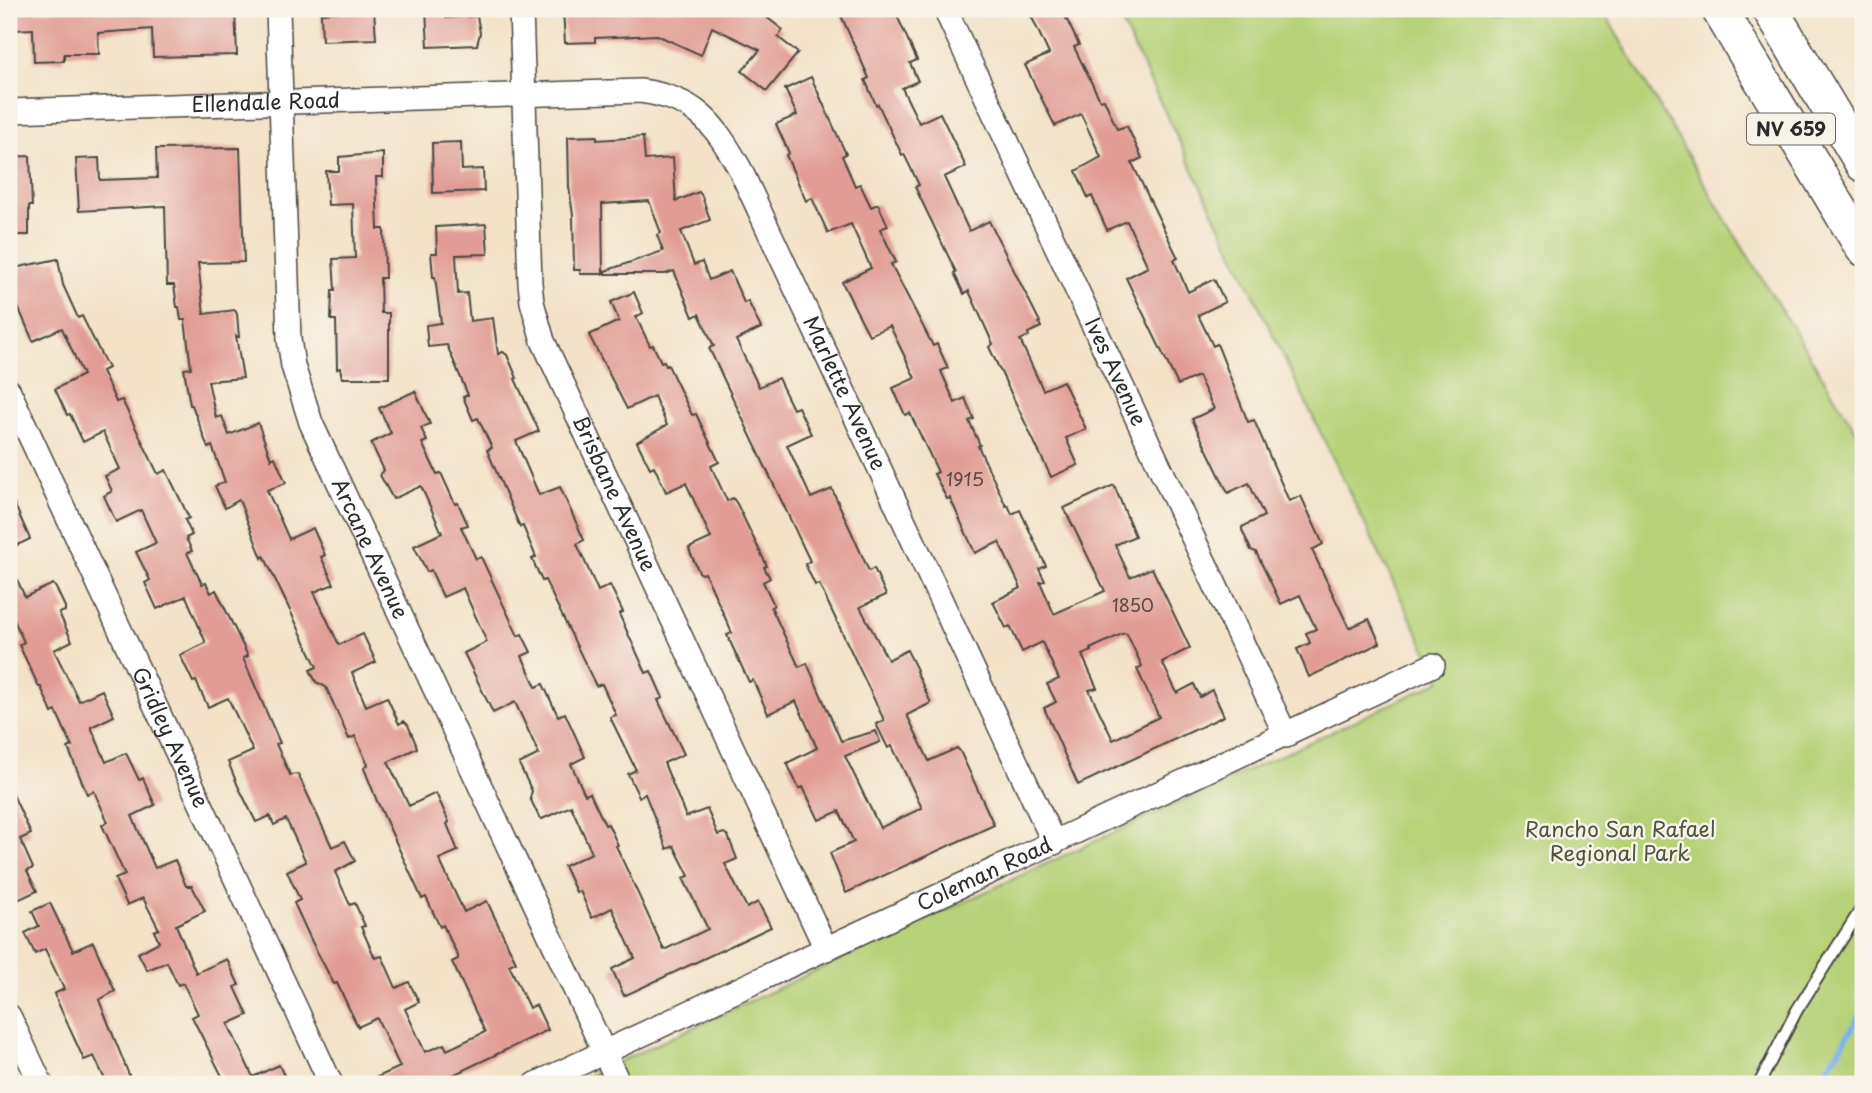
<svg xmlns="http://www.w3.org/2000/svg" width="1872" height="1093" font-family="'Playpen Sans',sans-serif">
<rect width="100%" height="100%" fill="#f7f3e8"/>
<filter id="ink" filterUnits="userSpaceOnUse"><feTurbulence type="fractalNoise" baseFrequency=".0143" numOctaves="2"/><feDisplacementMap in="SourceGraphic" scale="14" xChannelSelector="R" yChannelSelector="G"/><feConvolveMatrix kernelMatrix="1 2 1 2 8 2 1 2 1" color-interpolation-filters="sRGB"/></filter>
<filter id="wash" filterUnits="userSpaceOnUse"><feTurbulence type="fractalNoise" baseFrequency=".00686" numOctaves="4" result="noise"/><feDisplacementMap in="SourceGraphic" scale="28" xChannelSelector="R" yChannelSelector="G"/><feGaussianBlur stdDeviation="1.57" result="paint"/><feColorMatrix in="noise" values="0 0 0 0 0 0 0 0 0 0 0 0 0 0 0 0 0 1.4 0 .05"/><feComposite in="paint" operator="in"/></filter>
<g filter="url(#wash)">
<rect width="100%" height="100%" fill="#f3e2c7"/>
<!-- green -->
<path fill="#b6d177" stroke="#707e51" stroke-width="2" d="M1115,9h487l125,213 136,220v642h-1292l870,-403z"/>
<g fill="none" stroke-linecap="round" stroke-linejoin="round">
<!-- stream -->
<path stroke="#7ab1e9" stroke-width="6" d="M1814,1084l17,-21 32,-52"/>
</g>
<g id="blocks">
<!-- building -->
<g fill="#e19d95" fill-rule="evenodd">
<path d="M13,9h23v2l37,-2h162l2,46 -84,2 -1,-28 -54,4 1,21h-35v7l-30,1 -1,-33 -19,1z"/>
<path d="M351,9h23l2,30 -54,2 -1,-28 30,-2z"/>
<path d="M426,9h20v9l31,-2 3,17 -3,12 -49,2z"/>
<path d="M563,9h193l27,21 -5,7 20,16 -31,38 -25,-20 18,-21 -48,-23 -11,28 -44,-20 -62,3v4l-30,1z"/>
<path d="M838,9h56l23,51 -7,3 8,18 -16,7 17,35 21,-10 26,54 -22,10 25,54 20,-10 51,101 -1,1 2,4 -13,6 1,3 -9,4 23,50 20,-9 23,48 -20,9 12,27 -27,12 -62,-130 4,-3 -24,-53 -5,3 -10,-21 2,-1 -41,-85 4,-2 -15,-31 -2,1 -24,-51 -2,1 -11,-25 4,-2z"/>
<path d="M1028,9h33l7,13 11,23 -5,2 26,53 4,-1 13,30 10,-3 15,32 -10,5 46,95 -4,2 14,32 26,-13 11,23 -27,13 15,31 4,-2 31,78 6,-2 35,81 12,-5 22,48 -11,6 37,78 20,-9 11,24 -71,34 -12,-28 13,-6 -4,-10 10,-4 -16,-34 -19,9 -25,-52 -5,-2 -9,-20v-3l22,-11 -15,-33 -21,10 -36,-74 22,-10 -16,-33 -20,9 -52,-107 22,-11 -21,-46 -20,9 -15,-34 -4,2 -12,-27 25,-14 -20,-43 -26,12 -30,-61 24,-11z"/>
<path d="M811,77l35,77 -4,2 13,30 5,-2 11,23 7,-3 10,22 -8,3 16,33 -5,2 42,82 4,-2 11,24 -7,3 14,32 10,-5 9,21 -5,2 11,24 -2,1 28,60 2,-1 4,9 8,-4 26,56 -7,3 6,12 -5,1 14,32 51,-23 -41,-83 50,-23 21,51 -20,9 15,32 22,-9 38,80 -28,14 15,31 17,-9 6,13 12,-7 12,26 -146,69 -34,-77 12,-6 -9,-18 12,-5 -17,-37 -20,10 -12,-26 -4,2 -13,-26 28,-14 -22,-46 -24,11 -25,-55 -3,1 -13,-25 4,-2 -28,-59 -5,2 -12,-27 22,-10 -25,-52 -21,9 -16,-31 -11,-22 29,-14 -20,-44 -23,9 -16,-35 -6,3 -20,-46 3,-2 -13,-29 21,-9 -12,-26zM1124,633l3,1 15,32 -5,3 22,48 -46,23 -24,-50 8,-2 -15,-33 9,-4 -1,-2z"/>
<path d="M597,136v4l46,-3 2,23 28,-2 3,43 23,-9 3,4 8,24 -29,11 13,34 8,-3 7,18 21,-9 14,32 4,-2 13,27 -25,12 23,47 19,-9 15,31 5,-2 13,27 -24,11 24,53 21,-9 37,82 5,-3 12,27 -26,12 28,53 19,-10 10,20 -1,1 15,32 -24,12 22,46 28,-13 3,3 34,74 -148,68 -16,-40 24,-11 -15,-31 -20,9 -16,-33 -4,2 -12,-26 30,-15 -21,-47 -28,13 -15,-34 -4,2 -22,-47 5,-2 -27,-60 -3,1 -3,-2 -9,-20 -1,-4 22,-10 -25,-55 -20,9 -12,-26 -4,2 -13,-26 30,-17 -13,-29 -27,13 -38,-74 30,-14 -8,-19 23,-10 9,21 -7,4 14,29 3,-1 8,17 3,-1 2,5 2,-1 24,50 4,-1 23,48 -8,4 16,35 6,-3 4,6 30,62 -3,1 6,11 -7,4 11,23 -3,2 28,60 8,-4 34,78 35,-10 4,11 -35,14 35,72 42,-20 -30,-62 -4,2 -12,-24 8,-4 -65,-136 -4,1 -10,-21 5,-3 -101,-213 5,-2 -15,-32 -6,3 -19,-46 -9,3h-60v-3l58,-20 -6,-16 4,-2 -12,-32 -47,3 1,70h-23v-4h-6l-1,-55 -4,-28 -1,-50z"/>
<path d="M461,142l1,28 21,-1 1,22 -51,2 -1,-50z"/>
<path d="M240,148l4,114 -46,1 6,51 31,-4 2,4 2,23 -3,-1 7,42 -35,3 8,37 6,-2 7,19 29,-12 13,36 4,-2 11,26 -19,7 22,49 24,-11 12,27 -4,2 13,27 -20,8 25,53 24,-11 13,28 -24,11 14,33 21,-9 12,27 5,-3 4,4 8,19 1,4 -29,14 21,44 27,-13 13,29 -2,2 11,27 -19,8 25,53 23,-11 29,61 -7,3 20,43 7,-3 12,25 -114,54h-72l38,-17 -23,-49 -19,9 -21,-44 -3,1 -22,-42 -18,-39 6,-3 -13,-29 19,-9 -20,-43 -12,6 -4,-9 -14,6 -18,-36 -10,-24 25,-11 -25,-53 -20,9 -12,-26 -3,1 -13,-27 26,-12 -20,-47 -29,13 -12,-26 5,-3 -14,-28 20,-9 -15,-33 -25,12 -12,-26 8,-5 -7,-15 15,-7 -17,-37 -20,10 -13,-28 -3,1 -12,-26 28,-14 -21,-47 -29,13 -18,-41 -6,-31 49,-10 5,26 15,33 4,-2 26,52 -6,3 14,31 6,-2 36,74 8,-4 15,31 8,17 -4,2 7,15 -6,3 6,13 -5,2 15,31 4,-1 5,10 5,-3 32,66 -5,2 37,85 -4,1 14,31 8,-1 34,73 13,-6 10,20 -20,11 15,33 5,-2 10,23 -4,1 14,31 7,-2 14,32 13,-6 10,20 -14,7 20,43 19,-8 3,6 38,-18 -33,-70 6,-3v-3l-15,-31 -3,2 -14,-30 -4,2 -45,-98 -13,-33 4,-3 -13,-29 -6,3 -23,-52 -10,-5 -6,-12 7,-3 -53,-111 -2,2 -23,-58 -14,8 -10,-22 10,-4 -13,-36 -4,2 -16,-43h-2l-6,-36 7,-1 -6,-48h-4l-2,-13h-2l-3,-22h-7l-2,-79 -86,5 -3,-52 23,-1 1,22 57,-2 -1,-29z"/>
<path d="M383,153v24h-7l2,52h6l1,49h-5l1,35h8v65h-47l-2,-10 -3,1 -1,-49h-5l1,-30h3l-2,-31 22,-1 -2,-54 -25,1 -2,-34h13v-14z"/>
<path d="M30,156l2,50h-3v29h-20v-78z"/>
<path d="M486,224l2,30 -32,1 2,39 9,-1 3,28 23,-3 5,36 5,-2 4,3 10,23 -2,1 24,52 -23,10 23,54 21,-8 24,53 -7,4 21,47 12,-6 13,27 -4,2 27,59 5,-2 12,27 -5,2 26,54 -20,9 22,54 21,-8 11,26 6,-2 4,3 9,23 -12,5 22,44 11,-6 13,25 -147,69 -12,-27 23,-11 -23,-50 -20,10 -12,-27 -4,1 -12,-26 28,-13 -21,-47 -29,13 -3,-2 -9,-19 2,-7 -13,-27 20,-10 -24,-52 -22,11 -29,-60 23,-11 -24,-54 -20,9 -12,-27 -4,2 -13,-26 28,-13 -21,-47 -28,13 -13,-24 4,-5 -13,-27 20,-10 -12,-25 36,-17 15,33 -9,4 6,13 -5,2 15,31 4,-1 14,31 3,-1 10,22 -7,2 15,32 5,-2 37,79 4,-2 9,18 -9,4 14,31 7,-3 15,32 7,-3 20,44 -14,7 14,31 5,-2 15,32 3,-1 10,21 -2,1 48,104 44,-21 -25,-51 6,-2 -15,-30 -7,3 -22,-55 -6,3 -11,-23 8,-4 -26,-53 6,-2 -14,-31 -6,2 -51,-106 -3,1 -10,-22 4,-2 -13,-31 -3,1 -33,-77 5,-2 -14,-30 -5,2 -10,-23 5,-2 -21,-50 -19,2 -2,-22 15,-2 -6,-46h-2l-2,-24h6l-1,-26z"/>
<path d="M9,492l21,47 -21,10z"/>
<path d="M9,562l16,35 28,-13 3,4 9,19v4l-6,2 13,28 -18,9 25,51 23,-11 12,26 -23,11 15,35 20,-9 13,27 4,-2 12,27 -23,11 23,52 20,-8 11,26h6l13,25 -29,14 20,48 31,-14 12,26 -4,2 13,28 -20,9 25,53 26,-12 9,19h-62l-34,-67 6,-3 -15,-31 -5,2 -11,-23 -20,8 -9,-17 21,-11 -5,-11 5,-2 -16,-31 -16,7 -12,-26 10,-4 -23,-50 6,-3 -14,-31 -7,3 -19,-46 4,-2 -16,-35 -4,2 -11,-26h-2l-20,-42 5,-3 -15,-33z"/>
<path d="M9,786l22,48 -11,5 13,29 -6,3 10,20 -28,13z"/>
<path d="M50,903l23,48 20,-9 22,49 -16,9 32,80 -10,4h-14l-13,-28 -10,4 -30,-66 10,-5 -19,-40 -10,5 -10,-21 14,-7 -7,-15z"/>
</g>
</g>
</g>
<g filter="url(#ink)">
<use href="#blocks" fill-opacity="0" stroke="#494642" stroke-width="2"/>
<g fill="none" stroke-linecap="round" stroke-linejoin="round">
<!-- lane casing -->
<g stroke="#494642" stroke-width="14">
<path id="lane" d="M1759,1084l38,-74 66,-104"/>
</g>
<!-- street casing -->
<g stroke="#494642" stroke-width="26">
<g id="street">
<path id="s1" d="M278,9l11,330 4,27 18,57 308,661"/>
<path id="s2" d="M521,9l9,274 2,19 11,39 283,608"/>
<path id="s3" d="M945,9l341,727"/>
<path id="s4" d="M9,111l631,-20c56,7 74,32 100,78l314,674"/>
<path id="s5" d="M9,391l322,693"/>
<path d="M9,1016l32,68"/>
<path id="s6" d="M536,1084l897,-419"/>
</g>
</g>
<!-- primary casing -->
<g stroke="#494642" stroke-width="38">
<g id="primary">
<path d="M1719,9l144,239"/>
<path d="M1770,9l93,155"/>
</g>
</g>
<!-- lane -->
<use href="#lane" stroke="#fff" stroke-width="10"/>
<!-- street -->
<use href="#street" stroke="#fff" stroke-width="23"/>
<!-- primary -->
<use href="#primary" stroke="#fff" stroke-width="35"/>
</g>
</g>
<g text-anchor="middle" stroke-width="5" stroke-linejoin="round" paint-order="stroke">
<!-- number labels -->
<g font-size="18" fill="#584846">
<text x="965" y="486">1915</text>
<text x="1133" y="612">1850</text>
</g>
<!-- shield labels -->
<rect fill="#f7f3e8" stroke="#686764" stroke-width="2" x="1747" y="113.5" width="88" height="31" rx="5"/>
<g font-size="19" font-weight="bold" fill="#2b2b2b">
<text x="1791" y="136">NV 659</text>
</g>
<!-- street labels -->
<g font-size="21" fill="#2b2b2b" stroke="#f7f3e8">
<text dy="7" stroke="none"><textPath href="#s4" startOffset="257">Ellendale Road</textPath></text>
<text dy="7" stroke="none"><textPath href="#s3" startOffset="401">Ives Avenue</textPath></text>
<text dy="7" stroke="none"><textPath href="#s4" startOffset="1012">Marlette Avenue</textPath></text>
<text dy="7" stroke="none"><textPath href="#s2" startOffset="502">Brisbane Avenue</textPath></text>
<text dy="7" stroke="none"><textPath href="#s1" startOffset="556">Arcane Avenue</textPath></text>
<text dy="7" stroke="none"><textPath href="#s5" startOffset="382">Gridley Avenue</textPath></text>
<text dy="7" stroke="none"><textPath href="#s6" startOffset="495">Coleman Road</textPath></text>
</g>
<!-- park labels -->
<g font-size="21" fill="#4e543e" stroke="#f7f3e8">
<text x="1620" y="837">Rancho San Rafael<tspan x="1620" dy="24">Regional Park</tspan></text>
</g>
</g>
<!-- margin -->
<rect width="1872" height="1093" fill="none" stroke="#f7f3e8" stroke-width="35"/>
</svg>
